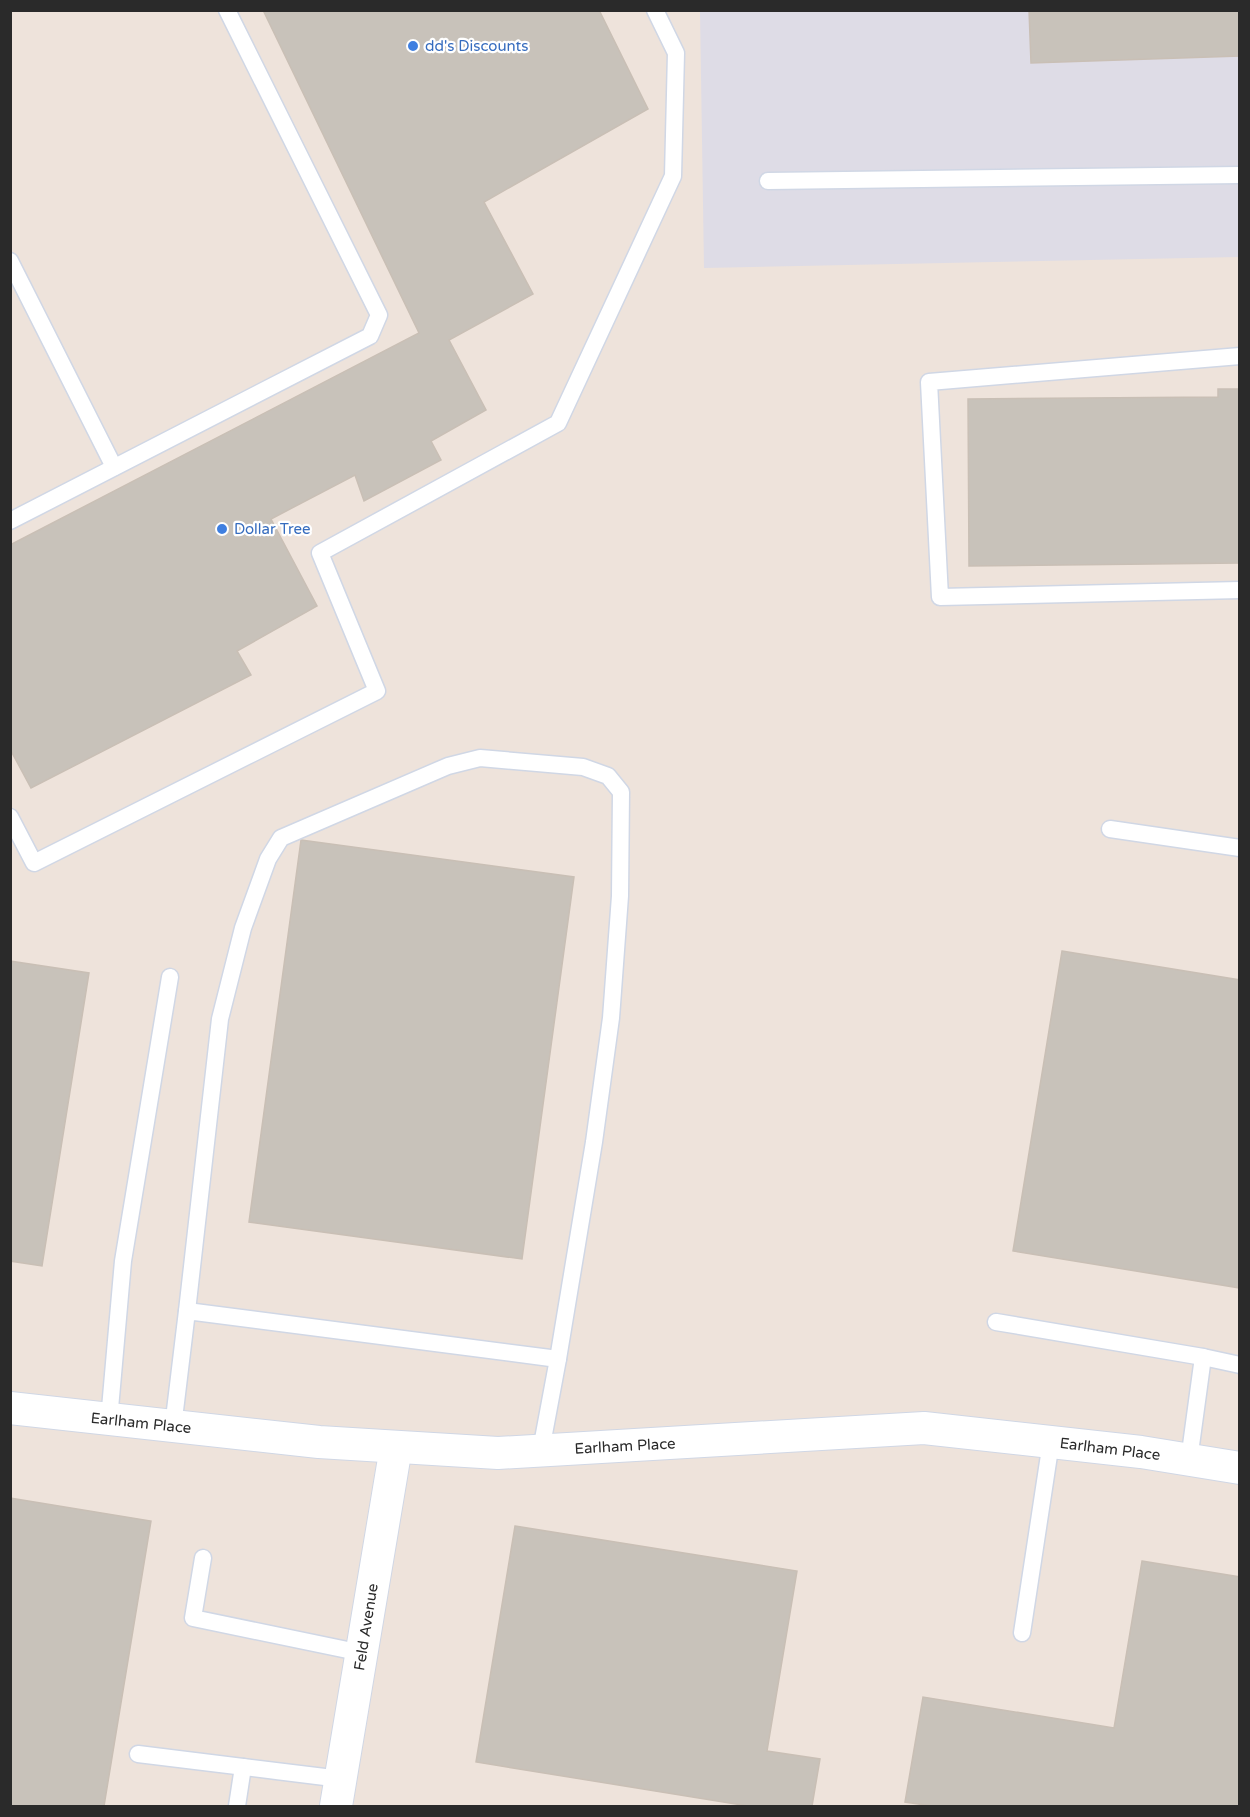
<svg xmlns="http://www.w3.org/2000/svg" width="1250" height="1817" font-family="'Varela Round',sans-serif">
<rect width="100%" height="100%" fill="#eee3db"/>
<!-- industrial -->
<path fill="#dedce6" d="M700,11h539v246l-535,11z"/>
<!-- building -->
<g fill="#c8c2ba" stroke="#c9bfb5" stroke-width="1.5">
<path d="M263,10h336l49,99 -164,93 49,92 -84,46 37,70 -55,31 10,19 -77,41 -9,-26 -84,44 46,87 -80,45 14,24 -220,113 -21,-39v-204l409,-212z"/>
<path d="M1029,10h211v46l-209,7z"/>
<path d="M1218,389h22v174l-271,3 -1,-167 250,-2z"/>
<path d="M301,840l273,37 -52,382 -273,-37z"/>
<path d="M1062,951l178,29v308l-227,-37z"/>
<path d="M10,961l79,12 -47,293 -32,-5z"/>
<path d="M10,1498l141,23 -47,285h-94z"/>
<path d="M515,1526l282,45 -30,180 53,8 -8,47h-64l-272,-44z"/>
<path d="M1142,1561l98,16v229h-308l-27,-4 18,-105 191,31z"/>
</g>
<g fill="none" stroke-linecap="round" stroke-linejoin="round">
<!-- service casing -->
<g stroke="#d0d7e5" stroke-width="19">
<g id="service">
<path d="M768,181l472,-6"/>
<path d="M10,261l104,206"/>
<path d="M1240,356l-311,26 11,215 300,-7"/>
<path d="M10,521l360,-185 9,-21 -152,-305"/>
<path d="M10,817l24,46 343,-172 -57,-138 238,-130 115,-247 3,-123 -21,-43"/>
<path d="M1110,829l130,19"/>
<path d="M187,1311l33,-292 23,-91 25,-69 13,-21 167,-72 32,-8 103,9 25,9 13,16 -1,104 -9,122 -17,124 -36,217"/>
<path d="M996,1322l207,35 -14,103"/>
<path d="M1203,1357l37,8"/>
<path d="M109,1420l14,-159 47,-284"/>
<path d="M173,1427l14,-116 371,48 -17,91"/>
<path d="M203,1558l-10,60 169,35"/>
<path d="M1022,1633l29,-191"/>
<path d="M138,1754l203,25"/>
<path d="M237,1806l6,-39"/>
</g>
</g>
<!-- minor casing -->
<g stroke="#d0d7e5" stroke-width="34">
<g id="minor">
<path d="M10,1408l309,34 179,11 426,-25 217,24 99,16"/>
<path d="M336,1806l60,-359"/>
</g>
</g>
<!-- service -->
<use href="#service" stroke="#fff" stroke-width="16"/>
<!-- minor -->
<use href="#minor" stroke="#fff" stroke-width="32"/>
</g>
<!-- markers -->
<g fill="#3f7fe0" stroke="#fff" stroke-width="2">
<circle cx="413" cy="46" r="6"/>
<circle cx="222" cy="529" r="6"/>
</g>
<g text-anchor="middle" stroke-width="4.5" stroke-linejoin="round" paint-order="stroke">
<!-- shop labels -->
<g font-size="15" fill="#366cbe" stroke="#fff" text-anchor="start">
<text x="425" y="51">dd's Discounts</text>
<text x="234" y="534">Dollar Tree</text>
</g>
<!-- street labels -->
<g font-size="15" fill="#2a2a2a" stroke="#fff">
<text transform="translate(141 1423) rotate(6)" y="5">Earlham Place</text>
<text transform="translate(625 1446) rotate(-3)" y="5">Earlham Place</text>
<text transform="translate(1110 1449) rotate(7)" y="5">Earlham Place</text>
<text transform="translate(366 1627) rotate(-81)" y="5">Feld Avenue</text>
</g>
</g>
<!-- border -->
<rect width="1250" height="1817" fill="none" stroke="#2a2a2a" stroke-width="24"/>
</svg>
